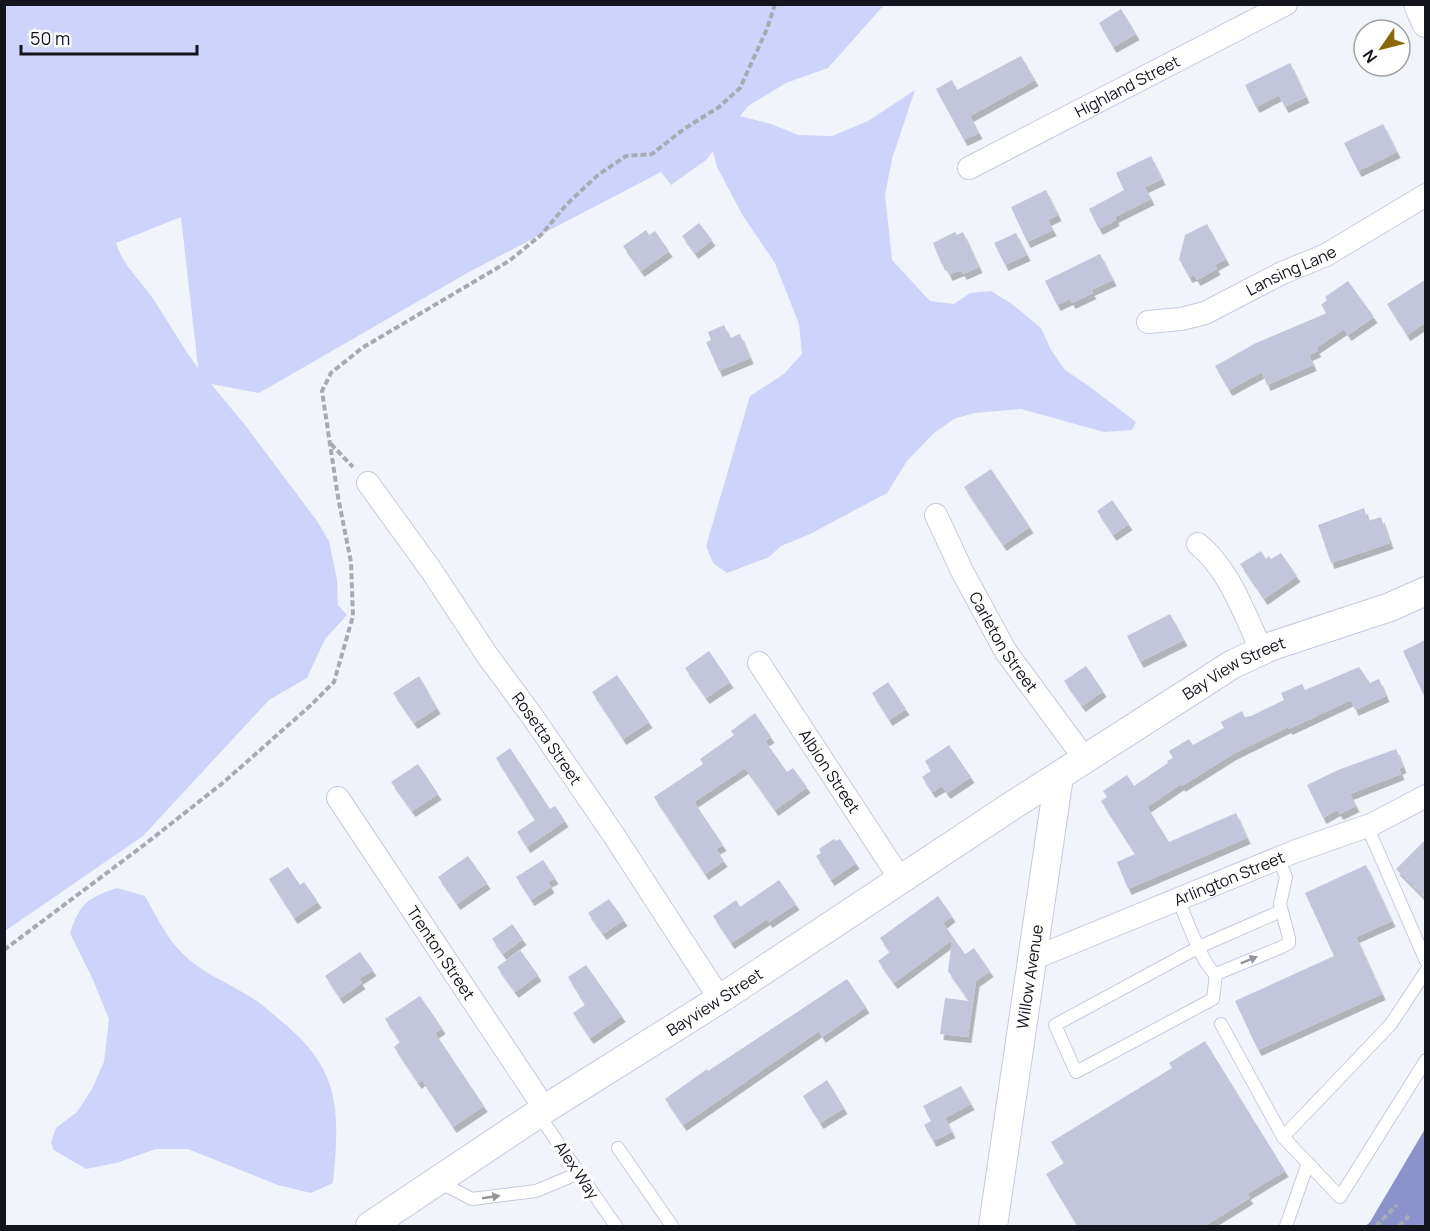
<svg xmlns="http://www.w3.org/2000/svg" width="1430" height="1231" font-family="Manrope,sans-serif">
<defs>
<filter id="shadow"><feDropShadow dx="3.5" dy="6" stdDeviation="0" flood-color="#0004"/></filter>
</defs>
<rect width="100%" height="100%" fill="#f2f4fc"/>
<!-- green -->
<g fill="#cdd3fa" fill-rule="evenodd">
<path d="M5,4l879,1 -56,63 -42,15 -38,23 -8,10 31,8 27,11 34,1 36,-15 47,-31 -23,69 -7,36 7,65 38,41 24,3 16,-11 21,-2 21,13 29,24 10,22 14,20 25,17 46,35 -4,8 -28,2 -83,-23 -47,4 -20,6 -20,14 -27,28 -20,32 -77,41 -29,12 -12,11 -42,16 -14,-10 -7,-17 44,-150 34,-22 18,-20 -3,-30 -24,-61 -32,-47 -26,-49 -4,-16 -7,9 -35,25 -10,-13 -192,100 -210,121 -48,-9 34,41 72,96 12,20 8,39 1,25 9,10 -22,24 -18,39 -38,22 -126,136 -138,95zM181,217l17,150v1c-18,-24 -32,-51 -49,-75 -14,-18 -25,-27 -33,-50z"/>
<path d="M117,888l28,8c10,18 21,41 37,57 18,19 43,28 65,42 12,6 22,16 33,25 61,49 60,90 53,163l-22,10 -33,-8 -90,-36h-32l-40,14 -30,6 -32,-19 -3,-7 5,-15 21,-16 15,-23 12,-27 5,-43 -16,-39 -23,-47c10,-30 18,-35 47,-45z"/>
</g>
<!-- water -->
<path fill="#8c92cb" d="M1425,1129v97h-59l4,-4z"/>
<!-- building -->
<g fill="#c3c6da" filter="url(#shadow)">
<path d="M1121,9l15,25 -23,13 -14,-24z"/>
<path d="M1021,56l14,24 -65,36 9,17 -15,7 -28,-51 16,-9 5,10z"/>
<path d="M1290,63l16,34 -21,10 -6,-12 -23,12 -11,-22z"/>
<path d="M1383,124l14,28 -39,19 -14,-28z"/>
<path d="M1151,156l11,23 -17,8 6,12 -36,18 1,3 -17,9 -10,-20 35,-19 -8,-17z"/>
<path d="M1046,190l12,25 -10,5 5,10 -26,12 -16,-35z"/>
<path d="M699,223l13,17 -17,13 -13,-17z"/>
<path d="M1207,224l19,35 -11,6 2,4 -20,11 -3,-5 -5,2 -10,-18 6,-24z"/>
<path d="M646,230l3,5 6,-4 14,20 -28,20 -18,-25z"/>
<path d="M955,232l2,3 6,-3 16,35 -16,7 -2,-4 -12,5 -5,-11 -2,1 -9,-22z"/>
<path d="M1016,233l11,22 -22,10 -11,-22z"/>
<path d="M1100,254l13,26 -22,10 2,3 -21,10 -2,-4 -13,6 -12,-24z"/>
<path d="M1425,280v43l-18,12 -20,-31z"/>
<path d="M1348,281l26,36 -26,18 -4,-6 -28,19 2,3 -9,4 4,10 -46,20 -5,-13 -33,18 -14,-24 41,-23 71,-30 -6,-8 6,-5 -2,-3z"/>
<path d="M724,325l6,13 10,-4 10,24 -31,13 -13,-29 5,-2 -3,-8z"/>
<path d="M991,469l39,58 -27,18 -39,-58z"/>
<path d="M1112,500l17,24 -16,11 -16,-24z"/>
<path d="M1364,508l4,13 13,-4 9,26 -59,20 -13,-38z"/>
<path d="M1261,551l5,8 3,-3 2,3 10,-6 16,23 -33,23 -24,-35z"/>
<path d="M1170,614l14,26 -44,22 -13,-26z"/>
<path d="M1425,640v58l-22,-47z"/>
<path d="M709,651l21,31 -24,16 -21,-30z"/>
<path d="M1086,666l17,25 -21,15 -18,-25z"/>
<path d="M1359,667l11,16 9,-4 7,17 -31,14 -4,-10 -62,29 -1,-2 -55,27 -51,32 -1,-2 -34,23 22,35 67,-29 11,25 -119,51 -11,-27 18,-8 -34,-53 6,-4 -4,-6 24,-16 7,11 34,-23 -1,-2 6,-3 -4,-7 20,-12 4,6 31,-17 -3,-6 21,-11 3,6 6,-1 33,-16 -3,-7 21,-9 3,6z"/>
<path d="M617,675l32,47 -26,17 -31,-47z"/>
<path d="M419,676l18,32 -23,15 -21,-30z"/>
<path d="M888,682l18,27 -17,11 -17,-27z"/>
<path d="M755,713l16,24 -6,4 22,31 6,-4 14,19 -32,23 -30,-42 -51,34 29,43 -7,4 8,12 -19,13 -51,-77 49,-33 -3,-5 34,-24 -3,-4z"/>
<path d="M949,745l22,32 -24,16 -5,-7 -10,6 -10,-15 9,-6 -6,-10z"/>
<path d="M510,748l40,61 5,-3 10,15 -38,26 -10,-15 18,-12 -39,-62z"/>
<path d="M1396,749l7,18 -4,2 2,5 -51,20 6,12 -16,8 -3,-4 -14,8 -16,-33 31,-15z"/>
<path d="M418,764l20,30 -26,17 -21,-29z"/>
<path d="M834,839l2,2 4,-2 16,24 -25,17 -15,-24 5,-3 -2,-4z"/>
<path d="M1425,840v58l-29,-29z"/>
<path d="M468,856l19,27 -30,21 -19,-27z"/>
<path d="M543,860l12,18 -7,4 3,5 -20,13 -15,-23z"/>
<path d="M1366,865l26,56 -36,16 26,57 -124,56 -23,-49 99,-45 -29,-63z"/>
<path d="M288,867l12,18 4,-3 14,20 -24,16 -25,-39z"/>
<path d="M779,880l17,24 -27,18 -2,-3 -36,24 -18,-27 23,-16 4,7z"/>
<path d="M938,896l14,20 -9,7 22,31 9,-6 16,23 -14,10 -8,56 -28,-3 5,-36 24,3 -21,-30 4,-31 -58,43 -16,-22 12,-9 -10,-14z"/>
<path d="M609,899l15,21 -21,14 -15,-21z"/>
<path d="M512,924l11,15 -20,15 -11,-15z"/>
<path d="M520,950l18,25 -23,17 -18,-25z"/>
<path d="M360,952l13,18 -14,9 3,4 -22,15 -15,-22z"/>
<path d="M586,965l36,51 -32,22 -17,-25 12,-8 -17,-28z"/>
<path d="M847,979l19,28 -44,30 -3,-6 -136,94 -18,-26 42,-30 1,2z"/>
<path d="M420,996l22,32 -7,5 49,73 -31,21 -31,-47 -4,3 -24,-36 6,-5 -15,-23z"/>
<path d="M1205,1041l80,130 -38,23 3,4 -47,29h-125l-32,-53 18,-11 -13,-21 121,-74 -3,-5z"/>
<path d="M827,1080l17,28 -24,15 -17,-27z"/>
<path d="M961,1086l10,18 -26,14 7,14 -19,9 -9,-16 7,-4 -8,-15z"/>
</g>
<g fill="none" stroke-linecap="round" stroke-linejoin="round">
<!-- service casing -->
<g stroke="#c6c9de" stroke-width="14">
<g id="service">
<path d="M1367,826l59,135"/>
<path d="M1178,899c7,16 25,68 38,75l66,-27 7,-4v-5l-9,-34 6,-27 -8,-19"/>
<path d="M1426,971l-35,53 -108,113 57,60 86,-137"/>
<path d="M1216,974l-3,25 -137,73 -21,-47 144,-78 82,-36"/>
<path d="M1221,1024l62,113"/>
<path d="M538,1114l78,112"/>
<path d="M618,1148l54,78"/>
<path d="M439,1182l33,17 64,-8 43,-18"/>
<path d="M1286,1226l22,-63"/>
</g>
</g>
<!-- minor casing -->
<g stroke="#c6c9de" stroke-width="24">
<g id="minor">
<path id="s1" d="M969,168l317,-164"/>
<path id="s2" d="M1148,322l33,-3 24,-6 77,-40 44,-18 100,-60"/>
<path id="s3" d="M368,483l63,87 56,85 45,61 81,118 107,165"/>
<path id="s4" d="M936,515l27,58 43,79 79,107"/>
<path d="M1198,544c32,26 46,70 64,107"/>
<path id="s5" d="M759,663l142,217"/>
<path id="s6" d="M338,798l207,311"/>
<path id="s7" d="M1032,959l264,-108 77,-27 53,-28"/>
</g>
</g>
<!-- tertiary casing -->
<g stroke="#c6c9de" stroke-width="30">
<g id="tertiary">
<path d="M1418,4l8,19"/>
<path id="s8" d="M370,1226l175,-117 175,-110 290,-192 223,-143 39,-18 118,-39 36,-16"/>
<path id="s9" d="M993,1226l66,-450"/>
</g>
</g>
<!-- path -->
<g stroke="#a8aab2" stroke-width="4" stroke-dasharray="6 3" stroke-linecap="butt">
<path d="M331,444l22,23"/>
<path d="M4,950l140,-105 80,-63 87,-77 23,-23 19,-66 -2,-54 -13,-65 -16,-106 9,-18 31,-25 147,-87 32,-26 26,-31 31,-29 28,-19 26,-2 32,-25 35,-22 21,-19 27,-59 8,-25"/>
<path d="M1367,1226h1"/>
<path d="M1376,1226l21,-21"/>
<path d="M1399,1226l10,-10"/>
<path d="M1419,1226l1,-1"/>
</g>
<!-- service -->
<use href="#service" stroke="#fff" stroke-width="12"/>
<!-- minor -->
<use href="#minor" stroke="#fff" stroke-width="22"/>
<!-- tertiary -->
<use href="#tertiary" stroke="#fff" stroke-width="28"/>
</g>
<!-- one-way arrows -->
<defs><path id="oneway-solid" d="M-6-.8H1V-3.2L6.5 0L1 3.2V.8H-6Z" transform="scale(1.5)"/></defs>
<g fill="#959599">
<use href="#oneway-solid" transform="translate(1249 960) rotate(-22)"/>
<use href="#oneway-solid" transform="translate(491 1197) rotate(-8)"/>
</g>
<g text-anchor="middle" stroke-width="6" stroke-linejoin="round" paint-order="stroke">
<!-- street labels -->
<g font-size="16" fill="#13141c" stroke="#fff">
<text dy="6" stroke="none"><textPath href="#s1" startOffset="178">Highland Street</textPath></text>
<text dy="6" stroke="none"><textPath href="#s2" startOffset="154">Lansing Lane</textPath></text>
<text dy="6" stroke="none"><textPath href="#s4" startOffset="144">Carleton Street</textPath></text>
<text dy="6" stroke="none"><textPath href="#s8" startOffset="1029">Bay View Street</textPath></text>
<text dy="6" stroke="none"><textPath href="#s3" startOffset="312">Rosetta Street</textPath></text>
<text dy="6" stroke="none"><textPath href="#s5" startOffset="129">Albion Street</textPath></text>
<text dy="6" stroke="none"><textPath href="#s7" startOffset="213">Arlington Street</textPath></text>
<text dy="6" stroke="none"><textPath href="#s6" startOffset="186">Trenton Street</textPath></text>
<text dy="6" stroke="none"><textPath href="#s9" startOffset="252">Willow Avenue</textPath></text>
<text dy="6" stroke="none"><textPath href="#s8" startOffset="411">Bayview Street</textPath></text>
<text transform="translate(577 1170) rotate(56)" y="6">Alex Way</text>
</g>
</g>
<!-- border -->
<rect width="1430" height="1231" fill="none" stroke="#13141c" stroke-width="12"/>
<!-- north arrow -->
<g transform="translate(1382 48) rotate(235)"><circle r="28" fill="#ffffff" stroke="#a1a1a4" stroke-width="1.5"/>
<path d="M0-4.5L10 22L0 15L-10 22Z" fill="#896906"/>
<text y="-9" font-size="16" font-weight="bold" text-anchor="middle" fill="#13141c">N</text>
</g>
<!-- scale -->
<path d="M21 45v9h176v-9" fill="none" stroke="#13141c" stroke-width="3"/>
<text x="30" y="45" font-size="18" fill="#13141c" stroke="#ffffff" stroke-width="4.5" paint-order="stroke">50 m</text>
</svg>
